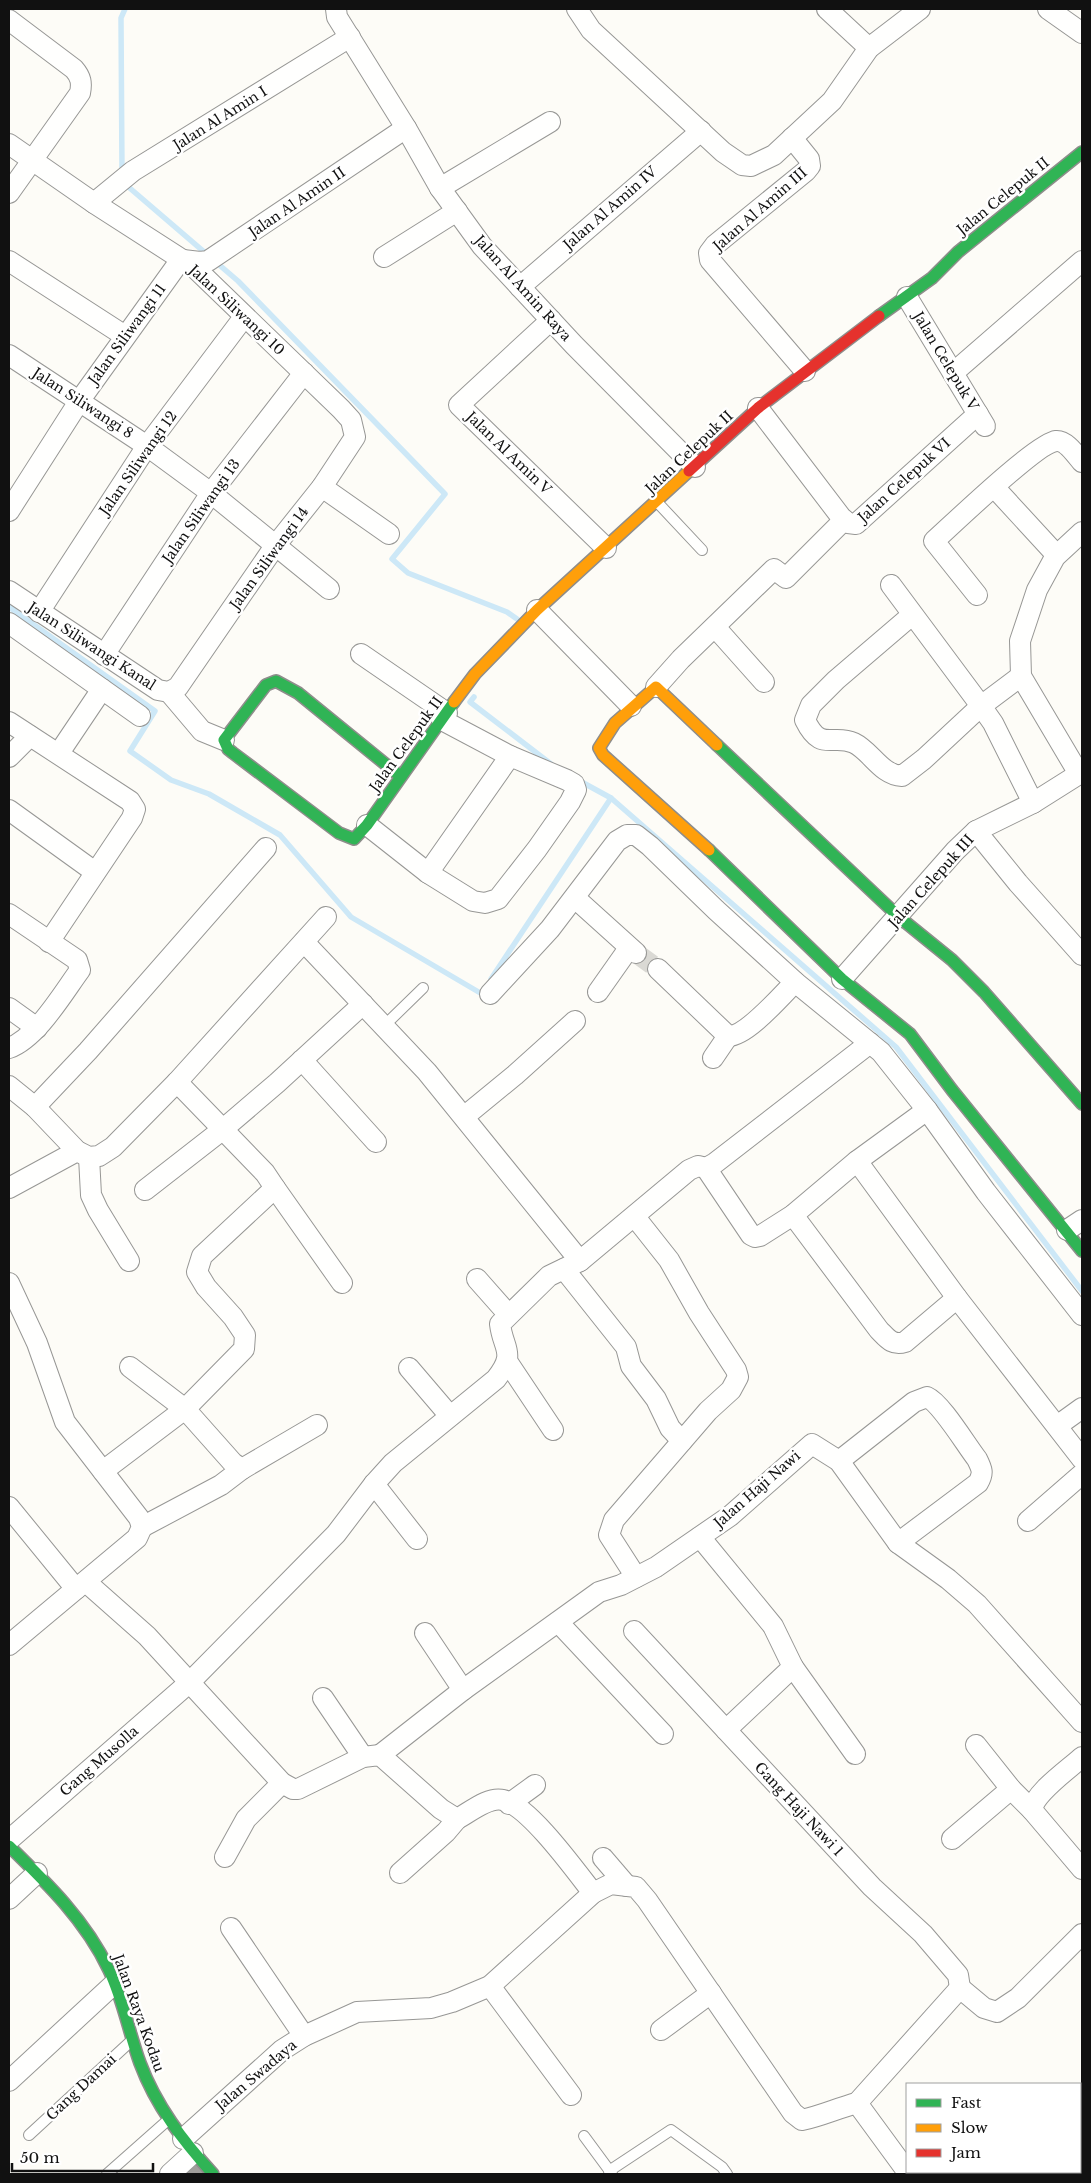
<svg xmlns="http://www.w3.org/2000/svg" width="1091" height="2183" font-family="'Libre Baskerville',serif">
<rect width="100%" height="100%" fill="#fdfcf7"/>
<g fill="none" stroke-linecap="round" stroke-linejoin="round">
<!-- stream -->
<g stroke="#cde8f7" stroke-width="5.5">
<path d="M122,173l-1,-155 4,-9"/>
<path d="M125,184l113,97 207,213 -53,65 16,14 99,39 10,7"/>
<path d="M9,607l146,104 -25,40 41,29 38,14 71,41 71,82 131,77 3,-5"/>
<path d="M474,697l-4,5 81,62"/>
<path d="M578,780l33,18 285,249 186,244"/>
<path d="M491,979l120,-181"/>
</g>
</g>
<!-- building -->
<path fill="#a19f9c" stroke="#716f6d" d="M197,2162l11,12h-29l6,-1z"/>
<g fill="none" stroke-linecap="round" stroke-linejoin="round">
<!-- street-tunnel -->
<path stroke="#dad9d4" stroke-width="20" stroke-dasharray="20 10" stroke-linecap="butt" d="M636,953l22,16"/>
<!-- lane casing -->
<g stroke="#979795" stroke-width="12">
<g id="lane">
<path d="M657,502l45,48"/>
<path d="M384,1026l39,-38"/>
<path d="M29,2135l101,-93"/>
<path d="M584,2136l28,38"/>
<path d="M609,2171l62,-41 51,37 5,7"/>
<path d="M107,2174l61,-54"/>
</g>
</g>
<!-- street casing -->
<g stroke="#979795" stroke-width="22">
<g id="street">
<path d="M336,9l1,8 69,111 34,60 42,58 92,99 121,122"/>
<path d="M577,9l14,21 132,122 19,13 9,1 23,-11 58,-54 37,-53 51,-39"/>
<path d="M827,9l42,39"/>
<path d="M1048,9l34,24"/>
<path d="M9,20l65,49c7,8 8,14 6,24l-71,100"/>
<path d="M792,138l17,21 1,7 -4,5 -91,74 -6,8 1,7 95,111"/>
<path d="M9,144l85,59 101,65 146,141 10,11 4,17 -33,50 -47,59 -97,141 -9,5 -11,-2 -149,-99"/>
<path d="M440,188l110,-66"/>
<path d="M94,203l39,-32 217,-134"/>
<path d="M384,257l73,-46"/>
<path d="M9,261l116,75"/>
<path d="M520,287l181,-156"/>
<path d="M907,297l78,129"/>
<path d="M551,320l-92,85 147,143"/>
<path d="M9,355l138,91 64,47 118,96"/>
<path d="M953,373l129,-112"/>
<path d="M758,408l83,109 7,6 8,1 122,-110"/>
<path d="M322,487l67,47"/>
<path d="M994,487l57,62"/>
<path d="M9,511l71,-111 97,-135 6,-5 17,2 8,-1 198,-133"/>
<path d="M891,585l90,121 12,17 40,80"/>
<path d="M977,595l-43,-54c19,-17 103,-98 122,-100 10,-1 20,14 26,21"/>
<path d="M537,610l94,96"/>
<path d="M39,612l108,-166 97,-129"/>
<path d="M912,615l-76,65 -25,25 -6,15c16,33 27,13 49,23 17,8 27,32 48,33l22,-17 57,-53 40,-30"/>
<path d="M9,623l131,93"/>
<path d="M715,627l49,55"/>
<path d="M361,654l86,59"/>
<path d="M104,655l107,-162 93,-120"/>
<path d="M656,687l25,-28 93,-90 12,9 58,-58"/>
<path d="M169,692l33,39 22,9"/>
<path d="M9,722l121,79 5,8 -3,9 -83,124"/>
<path d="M59,753l43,-64"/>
<path d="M9,757l21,-21"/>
<path d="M9,810l86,62"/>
<path d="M367,825l61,48 45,28 12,2 13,-4 39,-50 33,-47 6,-12 -2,-6 -7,-4 -57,-24 -68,-36"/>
<path d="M976,831l42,52 64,72"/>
<path d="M428,873l82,-117"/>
<path d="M575,898l61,55"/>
<path d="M9,914l68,46 3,10c-17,23 -43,68 -71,78"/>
<path d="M304,942l123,130 153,189"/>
<path d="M658,969l70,67c18,1 54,-41 67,-54"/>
<path d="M842,979l113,-128 21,-20 57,-28 46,-29 -58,-98 -1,-35 17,-51 18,-33 27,-25"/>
<path d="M598,992l31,-44"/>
<path d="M490,994l60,-65 67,-88 10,-6h9l14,11 66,64 79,72 86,70 46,58 59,82 96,123"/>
<path d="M9,1008l28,20"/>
<path d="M713,1058l15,-22"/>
<path d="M302,1060l74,82"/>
<path d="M9,1086l26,21 42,44 12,6 10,-1 14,-9 64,-65 149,-165"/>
<path d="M35,1107l53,-56 178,-203"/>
<path d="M465,1116l50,-41 60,-54"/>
<path d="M89,1157l2,38 7,15 31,51"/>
<path d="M857,1161l100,137 125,161"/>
<path d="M706,1168l45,67 4,2 5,-1 33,-21 64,-54 70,-51"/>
<path d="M9,1188l68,-37"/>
<path d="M275,1188l67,95"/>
<path d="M145,1190l77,-60 55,-47 86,-79"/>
<path d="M793,1215l86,115c8,8 13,16 26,12l52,-44"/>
<path d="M635,1217l34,43 30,53 37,57 2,7 -7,13 -23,21 -94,109 -5,15 27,42"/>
<path d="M1067,1230l15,-10"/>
<path d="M564,1269l62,78 5,19 25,33 14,29 12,13"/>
<path d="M477,1279l31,35"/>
<path d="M9,1283l28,60 28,79 74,96 3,9 -5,11 -128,107"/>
<path d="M507,1361l46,69"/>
<path d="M130,1367l55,42 48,54 9,6 -21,16 -79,42"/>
<path d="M409,1368l41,48"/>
<path d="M1057,1426l25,-18"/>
<path d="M839,1461l75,-59 13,-5c14,6 39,48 50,62 5,10 7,14 1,24l-80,60"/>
<path d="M242,1469l75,-44"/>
<path d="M103,1471l82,-62 59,-60 1,-14 -12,-18 -27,-30 -9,-15 5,-16 73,-68 -10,-15 -88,-91"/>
<path d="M374,1484l43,55"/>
<path d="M9,1507l67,82"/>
<path d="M1028,1521l54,-47"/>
<path d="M700,1537l73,89 20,41 -67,63"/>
<path d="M86,1582l61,54 135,147 11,6h5l65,-32 17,-2 61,54 16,10c12,-6 31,-23 46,-19 26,6 72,70 90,93"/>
<path d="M558,1622l105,112"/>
<path d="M634,1631l238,256 51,47 35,41 2,13"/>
<path d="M425,1633l38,57"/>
<path d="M793,1667l62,87"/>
<path d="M323,1698l40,59"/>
<path d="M976,1745l35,44 21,21"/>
<path d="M380,1755l83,-65 136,-98 22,-7 35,-18 74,-51 82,-72 27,17 59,82 50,36 29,25 105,118"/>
<path d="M1082,1757c-13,12 -48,36 -50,53l50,59"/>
<path d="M509,1804l26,-19"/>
<path d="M952,1839l59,-50"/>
<path d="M9,1840l181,-158 146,-148 38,-50 19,-21 103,-84c21,-27 7,-29 4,-55l49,-48 31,-15 109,-91 9,-4 8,2 9,-5 155,-120"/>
<path d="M225,1857l21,-38 36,-36"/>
<path d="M603,1858l24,28"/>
<path d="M400,1873l46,-41 11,-13"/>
<path d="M9,1899l28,-26"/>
<path d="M231,1928l73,108"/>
<path d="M490,1986l81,109"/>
<path d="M661,2030l50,-37"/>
<path d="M9,2081l106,-98"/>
<path d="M857,2103l103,-115 24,20 13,4 21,-14 64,-64"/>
<path d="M183,2139l99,-89 22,-14 53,-24 74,-4 21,-6 38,-16 103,-93 18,-9 25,3 11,13 146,213 9,7c19,-4 36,-12 55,-17l52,71"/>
<path d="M170,2174l23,-21"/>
</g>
</g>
<!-- fast casing -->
<g stroke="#8e8d8b" stroke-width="14">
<g id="fast">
<path d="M879,316l53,-38 26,-26 124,-100"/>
<path d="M717,745l182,172 53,43 32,32 98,112"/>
<path d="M400,776l-102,-83 -22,-12 -10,4 -42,55 4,9 5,4 106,80 15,6 13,-14 87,-123"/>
<path d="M709,850l133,129 68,55 42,56 130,161"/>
<path d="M9,1846c38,37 77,75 100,124 14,29 20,63 31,93 16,43 43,78 73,111"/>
</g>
</g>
<!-- slow casing -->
<g stroke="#8e8d8b" stroke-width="14">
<g id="slow">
<path d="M454,702l21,-28 62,-64 152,-139"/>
<path d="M709,850l-106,-95 -4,-7 16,-25 41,-36 61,58"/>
</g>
</g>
<!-- jam casing -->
<g stroke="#8e8d8b" stroke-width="14">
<path id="jam" d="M689,471l69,-63 121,-92"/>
</g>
<!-- lane -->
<use href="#lane" stroke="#fffffe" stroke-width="10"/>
<!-- street -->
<use href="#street" stroke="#fffffe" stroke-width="20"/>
<!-- fast -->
<use href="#fast" stroke="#30b455" stroke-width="11"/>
<!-- slow -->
<use href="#slow" stroke="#ff9f0a" stroke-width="11"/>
<!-- jam -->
<use href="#jam" stroke="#e5322d" stroke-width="11"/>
</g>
<g text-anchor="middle" stroke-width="5" stroke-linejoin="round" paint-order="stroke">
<!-- street labels -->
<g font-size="14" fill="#111" stroke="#fff">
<text transform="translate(220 118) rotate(-32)" y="5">Jalan Al Amin I</text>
<text transform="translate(1003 196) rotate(-39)" y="5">Jalan Celepuk II</text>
<text transform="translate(297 202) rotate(-34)" y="5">Jalan Al Amin II</text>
<text transform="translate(610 208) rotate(-41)" y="5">Jalan Al Amin IV</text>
<text transform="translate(760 209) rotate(-41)" y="5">Jalan Al Amin III</text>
<text transform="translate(523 288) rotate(48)" y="5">Jalan Al Amin Raya</text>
<text transform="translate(237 310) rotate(43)" y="5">Jalan Siliwangi 10</text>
<text transform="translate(127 334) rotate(-54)" y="5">Jalan Siliwangi 11</text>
<text transform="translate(946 361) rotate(59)" y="5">Jalan Celepuk V</text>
<text transform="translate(83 403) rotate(33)" y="5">Jalan Siliwangi 8</text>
<text transform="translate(689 452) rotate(-43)" y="5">Jalan Celepuk II</text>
<text transform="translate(509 453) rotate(44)" y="5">Jalan Al Amin V</text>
<text transform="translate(138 463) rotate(-55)" y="5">Jalan Siliwangi 12</text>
<text transform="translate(904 480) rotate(-42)" y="5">Jalan Celepuk VI</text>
<text transform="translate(201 511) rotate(-55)" y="5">Jalan Siliwangi 13</text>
<text transform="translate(269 558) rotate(-54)" y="5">Jalan Siliwangi 14</text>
<text transform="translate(92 646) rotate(33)" y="5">Jalan Siliwangi Kanal</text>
<text transform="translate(406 744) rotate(-54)" y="5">Jalan Celepuk II</text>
<text transform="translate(931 881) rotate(-48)" y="5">Jalan Celepuk III</text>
<text transform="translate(757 1489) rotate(-41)" y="5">Jalan Haji Nawi</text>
<text transform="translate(99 1761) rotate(-41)" y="5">Gang Musolla</text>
<text transform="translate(799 1809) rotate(47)" y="5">Gang Haji Nawi 1</text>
<text transform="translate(139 2013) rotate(70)" y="5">Jalan Raya Kodau</text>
<text transform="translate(256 2075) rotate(-40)" y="5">Jalan Swadaya</text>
<text transform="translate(81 2087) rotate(-43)" y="5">Gang Damai</text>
</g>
</g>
<!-- border -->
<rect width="1091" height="2183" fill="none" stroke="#111111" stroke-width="20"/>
<!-- legend -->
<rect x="906" y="2083" width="175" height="90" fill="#ffffff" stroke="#a0a0a0"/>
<rect x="916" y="2099" width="25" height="8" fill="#30b455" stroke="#a0a0a0"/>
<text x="951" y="2108" font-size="15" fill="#111111">Fast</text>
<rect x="916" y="2124" width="25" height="8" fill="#ff9f0a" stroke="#a0a0a0"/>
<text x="951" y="2133" font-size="15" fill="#111111">Slow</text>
<rect x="916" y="2149" width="25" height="8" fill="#e5322d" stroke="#a0a0a0"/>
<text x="951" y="2158" font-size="15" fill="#111111">Jam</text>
<!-- scale -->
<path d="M12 2163v8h141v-8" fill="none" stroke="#111111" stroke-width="2.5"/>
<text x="20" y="2163" font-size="15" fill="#111111" stroke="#ffffff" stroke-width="4" paint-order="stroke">50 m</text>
</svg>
